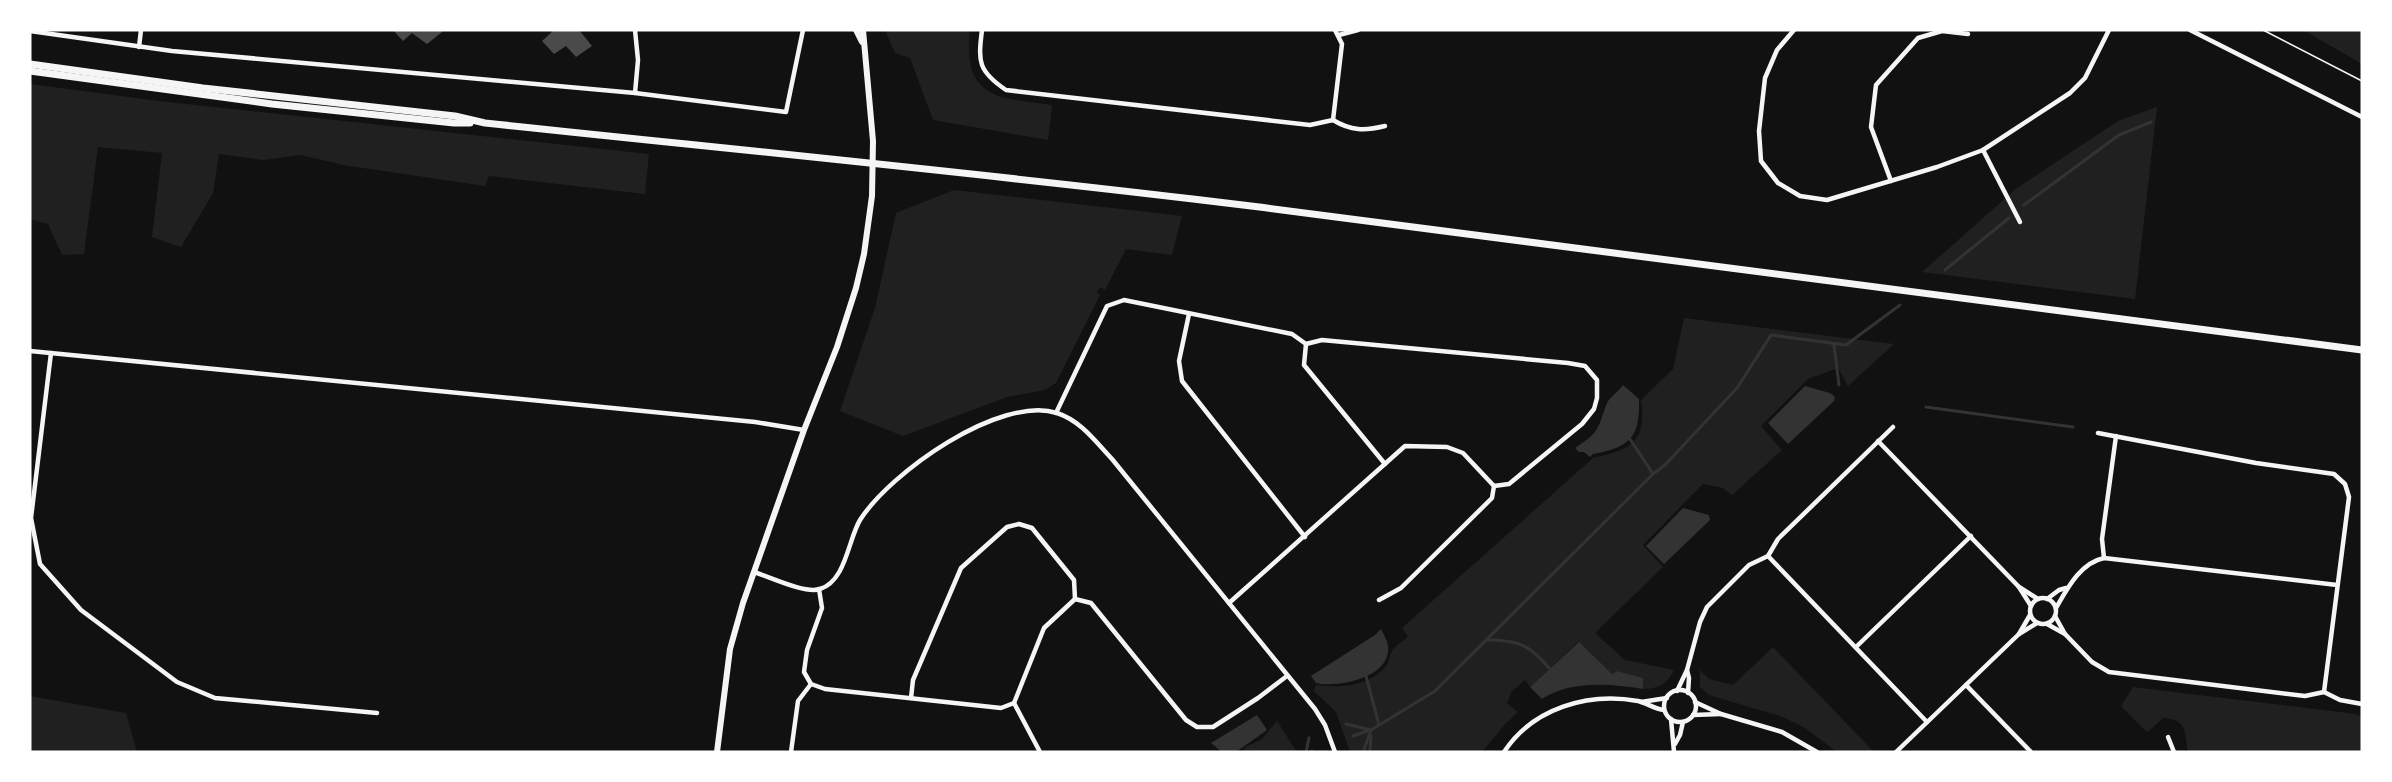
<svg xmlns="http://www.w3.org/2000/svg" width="2392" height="782" font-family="Jost,sans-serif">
<rect width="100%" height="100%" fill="#111"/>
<!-- green -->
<g fill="#202020">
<path d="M885,30h85c-8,68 27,68 82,75l-4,35 -115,-20 -23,-62 -15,-5z"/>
<path d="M2303,30h59v34z"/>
<path d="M30,84l129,17 490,53 -4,40 -156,-18 -4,10 -142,-21 -42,-10 -37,5 -45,-6 -6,39 -32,54 -29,-10 10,-84 -64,-6 -14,107 -22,1 -14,-31 -18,-5z"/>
<path d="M2157,107l-22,192 -213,-27 95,-84 101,-67z"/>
<path d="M954,190l228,26 -10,39 -46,-6 -21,41 -5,-3 -3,5 3,3 -44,88 -11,7 -38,7 -104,39 -63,-25 35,-103 21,-95z"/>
<path d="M1684,318l210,26 -46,42 -10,-18 -30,11 -47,47 21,24 -50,45 -9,-7 -20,-4 -60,61 20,22 -68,66 30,27 49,10c-7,14 -16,19 -31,19v-11l-26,-7 -5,3 -34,-32 -48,45 -5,-7 -13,11 -5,12 11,9 -13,12 -23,28h-132l-14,-40 -22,-21 2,-6c24,3 53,2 70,-19 3,-4 3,-9 5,-13 3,-7 11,-11 17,-16l-6,-9 191,-170c38,-8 54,-16 48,-58l32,-31z"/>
<path d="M1773,647l101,105h-37l-32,-24 -22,-11 -74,-22 -9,-8v-17l9,9 24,6z"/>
<path d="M2133,687l223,27 6,3v35h-174c-3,-20 -1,-33 -25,-34l-14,13h-3l-25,-25z"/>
<path d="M30,696l96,17 11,39h-107z"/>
<path d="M1277,721l20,31h-55l5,-6 14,-6z"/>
</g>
<!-- water -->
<g fill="#333">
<path d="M1623,385l16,14c1,39 -9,48 -46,55l-3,3 -6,-5h-5l-4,-4c26,-17 22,-19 32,-45 3,-6 12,-12 16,-18z"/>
<path d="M1805,386l25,7 5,4 -1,4 -46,43 -20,-21z"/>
<path d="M1683,508l26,7 1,5 -46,44 -18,-18z"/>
<path d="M1381,629c2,5 7,12 7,18 3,31 -51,41 -72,36l-5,-7 64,-41z"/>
<path d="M1579,642l33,32 5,-3 26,7v11c-32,-5 -72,-9 -101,10l-12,-12z"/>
<path d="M1257,715l10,15 -31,22h-14l-11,-9z"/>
</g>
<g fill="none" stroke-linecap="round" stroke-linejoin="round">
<!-- stream -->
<g stroke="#333" stroke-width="3">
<path d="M2024,205l95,-70 32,-13"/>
<path d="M1945,270l64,-52"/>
<path d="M1834,345l5,40"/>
<path d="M1926,407l147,20"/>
<path d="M1630,439l23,35"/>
<path d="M1488,640c31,0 41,5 61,28"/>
<path d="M1366,676l13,49"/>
<path d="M1346,724l25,6"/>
<path d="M1353,736l17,-6"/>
<path d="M1306,752l3,-14"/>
<path d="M1312,752v-1"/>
<path d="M1363,752l8,-22 64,-39 218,-217 12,-9 72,-77 34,-53 75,10 54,-40"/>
<path d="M1370,752l1,-17"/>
</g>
</g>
<!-- building -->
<g fill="#4a4a4a">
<path d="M393,30h48l1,2 -15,12 -15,-11 -9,8z"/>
<path d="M554,30h25l13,16 -16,11 -10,-11 -12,8 -12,-13z"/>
</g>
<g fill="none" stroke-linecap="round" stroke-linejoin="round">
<!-- path -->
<path stroke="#f5f5f5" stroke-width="1.5" d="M2263,30l99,51"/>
<!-- minor -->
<g stroke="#f5f5f5" stroke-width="4.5">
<path d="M635,30l3,30 -3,33"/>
<path d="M982,30c-4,32 -4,41 24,60l304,35 23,-5"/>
<path d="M1794,30l-17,20 -12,28 -6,53 2,30 17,22 22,13 27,4 110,-33 46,-17 87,-57 15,-15 24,-48"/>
<path d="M2190,30l172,87"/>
<path d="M30,31l142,20 463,42 151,19 17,-82"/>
<path d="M1339,35l19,-5"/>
<path d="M139,47l2,-17"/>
<path d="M1333,120l9,-76 -7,-14"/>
<path d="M1333,120c18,11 32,11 52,6"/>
<path d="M1983,150l37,72"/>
<path d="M1891,181l-20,-54 5,-42 42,-47 24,-7 26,3"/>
<path d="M1189,314l-10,47 3,20 123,156"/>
<path d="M30,351l725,71 49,8"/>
<path d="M51,353l-20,165 9,46 41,46 96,72 38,16 162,15"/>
<path d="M1056,413l51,-107 17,-6 168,34 14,10 -2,21 81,99"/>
<path d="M2098,433l158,30 78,11 11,10 4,13 -25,195"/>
<path d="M1878,441l141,146 12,19"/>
<path d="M1768,556l159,166"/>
<path d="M2104,558l-2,-19 14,-103"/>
<path d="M754,572c16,5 51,22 66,17 26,-8 28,-49 40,-69 30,-47 139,-125 197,-107 24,8 38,28 55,46l203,250 10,16 10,27"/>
<path d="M2019,587l19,12"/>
<path d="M819,589l3,19 -15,42 -3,22 7,12 14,5 176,19 13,-5 30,-75 31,-29"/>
<circle cx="2043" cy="611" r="13"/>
<path d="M2047,599l12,-9 7,-2"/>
<path d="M1379,600l22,-12 91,-90 2,-12"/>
<path d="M1229,603l176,-157 42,1 16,6 31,33 15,-2 73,-60 12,-15 3,-11v-18l-12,-14 -17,-3 -246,-23 -16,4"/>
<path d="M2056,608c11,-19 24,-45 48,-50l233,27"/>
<path d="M2055,616l10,18 27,28 17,10 196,24 19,-4 16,8 22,4"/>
<path d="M2047,624l18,10"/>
<path d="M2019,634l18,-11"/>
<path d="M1856,647l115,-111"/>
<path d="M1687,670l2,8 -1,15"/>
<path d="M1966,685l65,67"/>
<circle cx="1680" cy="706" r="16"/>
<path d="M1677,691l10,-21 13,-48 7,-15 42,-42 19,-9 10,-17 115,-112"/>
<path d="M911,698l2,-18 48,-112 46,-41 12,-3 13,4 42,52 1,19 16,4 95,117 11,7h16l45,-29 29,-22"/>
<path d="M1641,702l26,-4"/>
<path d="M1695,702l26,12 61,18 35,20"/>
<path d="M1014,703l26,49"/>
<path d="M1693,715l28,-1"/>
<path d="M1671,719l3,33"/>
<path d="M2168,737l6,15"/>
<path d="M1675,744l5,-9 3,-13"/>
<path d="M791,752l7,-51 13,-17"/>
<path d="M1504,752c29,-44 84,-60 134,-51 9,2 16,8 26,9"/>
<path d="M1896,752l123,-118 11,-19"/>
</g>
<!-- secondary -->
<g stroke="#f5f5f5" stroke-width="6">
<path d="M856,30l6,12"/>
<path d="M717,752l13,-103 13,-46 61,-173 33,-83 19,-59 8,-34 8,-58 1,-55 -10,-111"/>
</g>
<!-- trunk -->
<g stroke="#f5f5f5" stroke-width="7">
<path d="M30,64l173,24 252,28 30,7c236,25 473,48 708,76 390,47 779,102 1169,151"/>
<path d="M30,71l242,33 182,19h16"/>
</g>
</g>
<!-- border -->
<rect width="2392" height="782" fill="none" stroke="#ffffff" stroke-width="63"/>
</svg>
